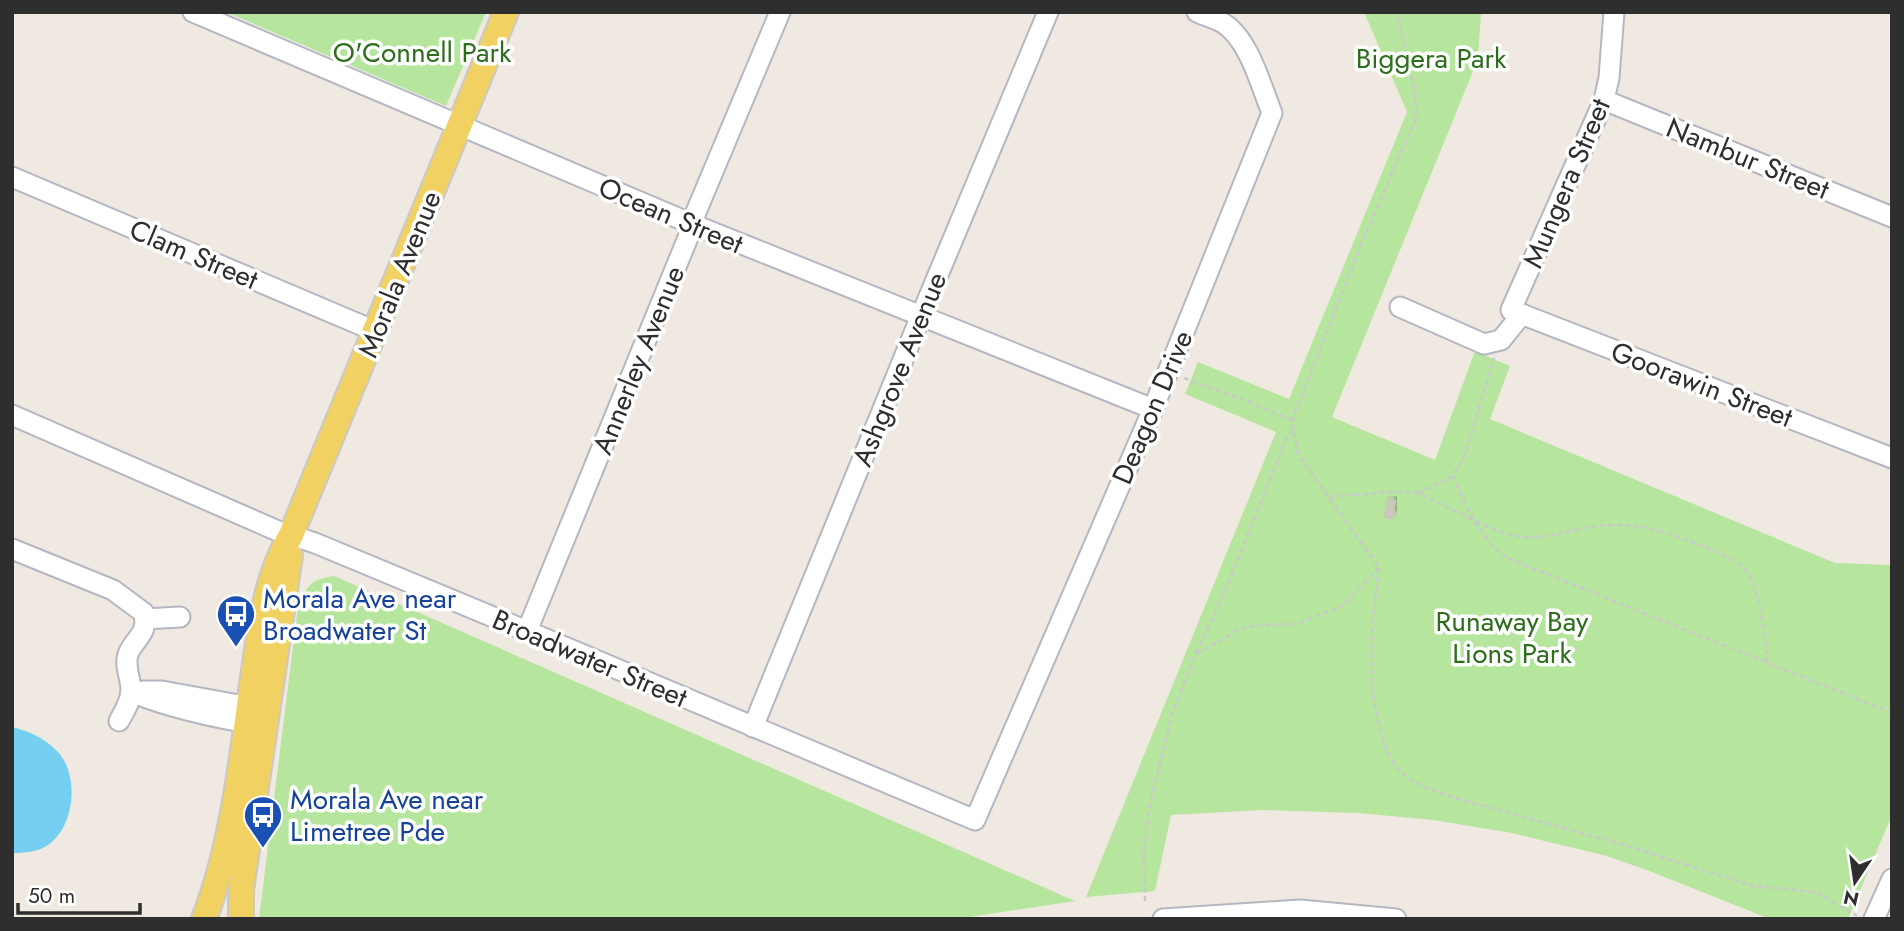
<svg xmlns="http://www.w3.org/2000/svg" width="1904" height="931" font-family="Jost,sans-serif">
<defs>
<filter id="shadow"><feDropShadow dx="6" dy="-6" stdDeviation="3.5" flood-color="#0004"/></filter>
</defs>
<rect width="100%" height="100%" fill="#efe9e1"/>
<!-- green -->
<g fill="#b6e59e">
<path d="M226,12h260l-40,94z"/>
<path d="M1364,12h117l-3,47 -146,358 103,43 40,-109 35,15 -20,53 345,144 57,2v250l-44,104h-78l-118,-47 -45,-16 -95,-23 -79,-13 -75,-7 -97,-3 -90,5 -16,76 -69,6 190,-465 -91,-38 13,-32 91,37 118,-287z"/>
<path d="M334,576l65,28 676,297 -119,18h-697l39,-312c9,-22 12,-27 36,-31z"/>
</g>
<!-- water -->
<path fill="#75cff0" d="M12,727c16,4 30,10 43,22 25,22 21,77 -7,96 -10,7 -23,8 -36,8z"/>
<!-- building -->
<path fill="#cbc7bf" stroke="#cbc5ba" stroke-width="2" filter="url(#shadow)" d="M1392,498l3,4 -2,8 2,4 -3,4h-5l-3,-4 4,-7v-8z"/>
<g fill="none" stroke-linecap="round" stroke-linejoin="round">
<!-- minor casing -->
<g stroke="#b4b7c1" stroke-width="23">
<g id="minor">
<path d="M193,12l499,212 461,185"/>
<path d="M1614,12l-5,66 -5,22 -93,210 381,148"/>
<path d="M1604,100l288,117"/>
<path d="M12,177l363,154"/>
<path d="M1400,307l84,37 17,-4 21,-26"/>
<path d="M12,415l266,116 37,12 212,88 448,189 178,-411 119,-296c-11,-27 -23,-74 -49,-90 -8,-5 -18,-7 -26,-11"/>
<path d="M12,549l101,41 31,23c4,21 -7,23 -15,39 -6,12 2,26 2,38 0,11 -7,22 -12,31"/>
<path d="M145,619l35,-2"/>
<path d="M527,631l162,-396 7,-23 84,-200"/>
<path d="M143,691h19l99,18"/>
<path d="M131,692c42,17 85,26 129,33"/>
<path d="M753,727l172,-421 123,-294"/>
<path d="M1163,919l137,-9 96,9"/>
<path d="M1874,919l18,-40"/>
</g>
</g>
<!-- major casing -->
<g stroke="#c9c9c9" stroke-width="28">
<g id="major">
<path d="M204,919c29,-75 37,-156 48,-235 8,-52 12,-104 39,-149l215,-523"/>
<path d="M241,919v-29l49,-334"/>
</g>
</g>
<!-- path -->
<g stroke="#c9c9c9" stroke-width="2.5" stroke-dasharray="5 3.5" stroke-linecap="butt">
<path d="M1184,378l62,23 45,19"/>
<path d="M1453,476c5,11 14,36 21,43 4,5 13,7 19,10 44,20 75,-3 119,-4 30,-1 55,7 83,18 18,7 42,16 54,32 10,14 18,70 18,88"/>
<path d="M1418,493l35,-17 12,-21 29,-97"/>
<path d="M1329,497l61,-5 28,1 56,27 17,25 16,13 385,155"/>
<path d="M1379,568c-7,55 -14,105 1,160 4,17 10,35 24,47 12,10 30,15 44,21l170,47 135,43 63,6 41,24"/>
<path d="M1196,653l30,-64 60,-149 7,-12"/>
<path d="M1145,901l-1,-47 5,-46 23,-94 23,-59 45,-26 18,-4 38,-1 45,-17 38,-39 -81,-114 -6,-34 74,-187 51,-117 -2,-23 -14,-63 -7,-18"/>
</g>
<!-- minor -->
<use href="#minor" stroke="#fff" stroke-width="19"/>
<!-- major -->
<use href="#major" stroke="#f2d163" stroke-width="24"/>
</g>
<!-- icons -->
<defs>
<g id="bus-pin" transform="scale(2.0125)"><path d="M0 17L-7.5 6A9.5 9.5 0 1 1 7.5 6Z" fill="#1a4fb4" stroke="#fff"/><path d="M-5-6H5V4H4V6H2V4H-2V6H-4V4H-5ZM-3.5-4V0h7V-4ZM-3.5 1.2v1.5H-2V1.2ZM2 1.2v1.5H3.5V1.2Z" fill="#fff"/></g>
</defs>
<g fill-rule="evenodd">
<use href="#bus-pin" x="236" y="614"/>
<use href="#bus-pin" x="263" y="815"/>
</g>
<g text-anchor="middle" stroke-width="7" stroke-linejoin="round" paint-order="stroke">
<!-- park labels -->
<g font-size="28" fill="#2c6e1b" stroke="#fff">
<text x="422" y="62">O'Connell Park</text>
<text x="1431" y="68">Biggera Park</text>
<text x="1512" y="631">Runaway Bay<tspan x="1512" dy="32">Lions Park</tspan></text>
</g>
<!-- street labels -->
<g font-size="28" fill="#2e2e2e" stroke="#fff">
<text transform="translate(1748 158) rotate(22)" y="10">Nambur Street</text>
<text transform="translate(1566 183) rotate(-67)" y="10">Mungera Street</text>
<text transform="translate(671 215) rotate(23)" y="10">Ocean Street</text>
<text transform="translate(194 254) rotate(23)" y="10">Clam Street</text>
<text transform="translate(399 274) rotate(-68)" y="10">Morala Avenue</text>
<text transform="translate(638 360) rotate(-68)" y="10">Annerley Avenue</text>
<text transform="translate(899 369) rotate(-68)" y="10">Ashgrove Avenue</text>
<text transform="translate(1702 384) rotate(21)" y="10">Goorawin Street</text>
<text transform="translate(1152 407) rotate(-67)" y="10">Deagon Drive</text>
<text transform="translate(590 658) rotate(23)" y="10">Broadwater Street</text>
</g>
<!-- transit labels -->
<g font-size="28" fill="#164399" stroke="#fff" text-anchor="start">
<text x="263" y="608">Morala Ave near<tspan x="263" dy="32">Broadwater St</tspan></text>
<text x="290" y="809">Morala Ave near<tspan x="290" dy="32">Limetree Pde</tspan></text>
</g>
</g>
<!-- border -->
<rect width="1904" height="931" fill="none" stroke="#2e2e2e" stroke-width="28"/>
<!-- north arrow -->
<g transform="translate(1855 882) rotate(193)" stroke="#ffffff" stroke-width="5" paint-order="stroke">
<path d="M0-5L12 26L0 18L-12 26Z" fill="#2e2e2e"/>
<text y="-10" font-size="19" font-weight="bold" text-anchor="middle" fill="#2e2e2e">N</text>
</g>
<!-- scale -->
<path d="M18 903v10h122v-10" fill="none" stroke="#2e2e2e" stroke-width="3.5"/>
<text x="28" y="903" font-size="21" fill="#2e2e2e" stroke="#ffffff" stroke-width="5" paint-order="stroke">50 m</text>
</svg>
